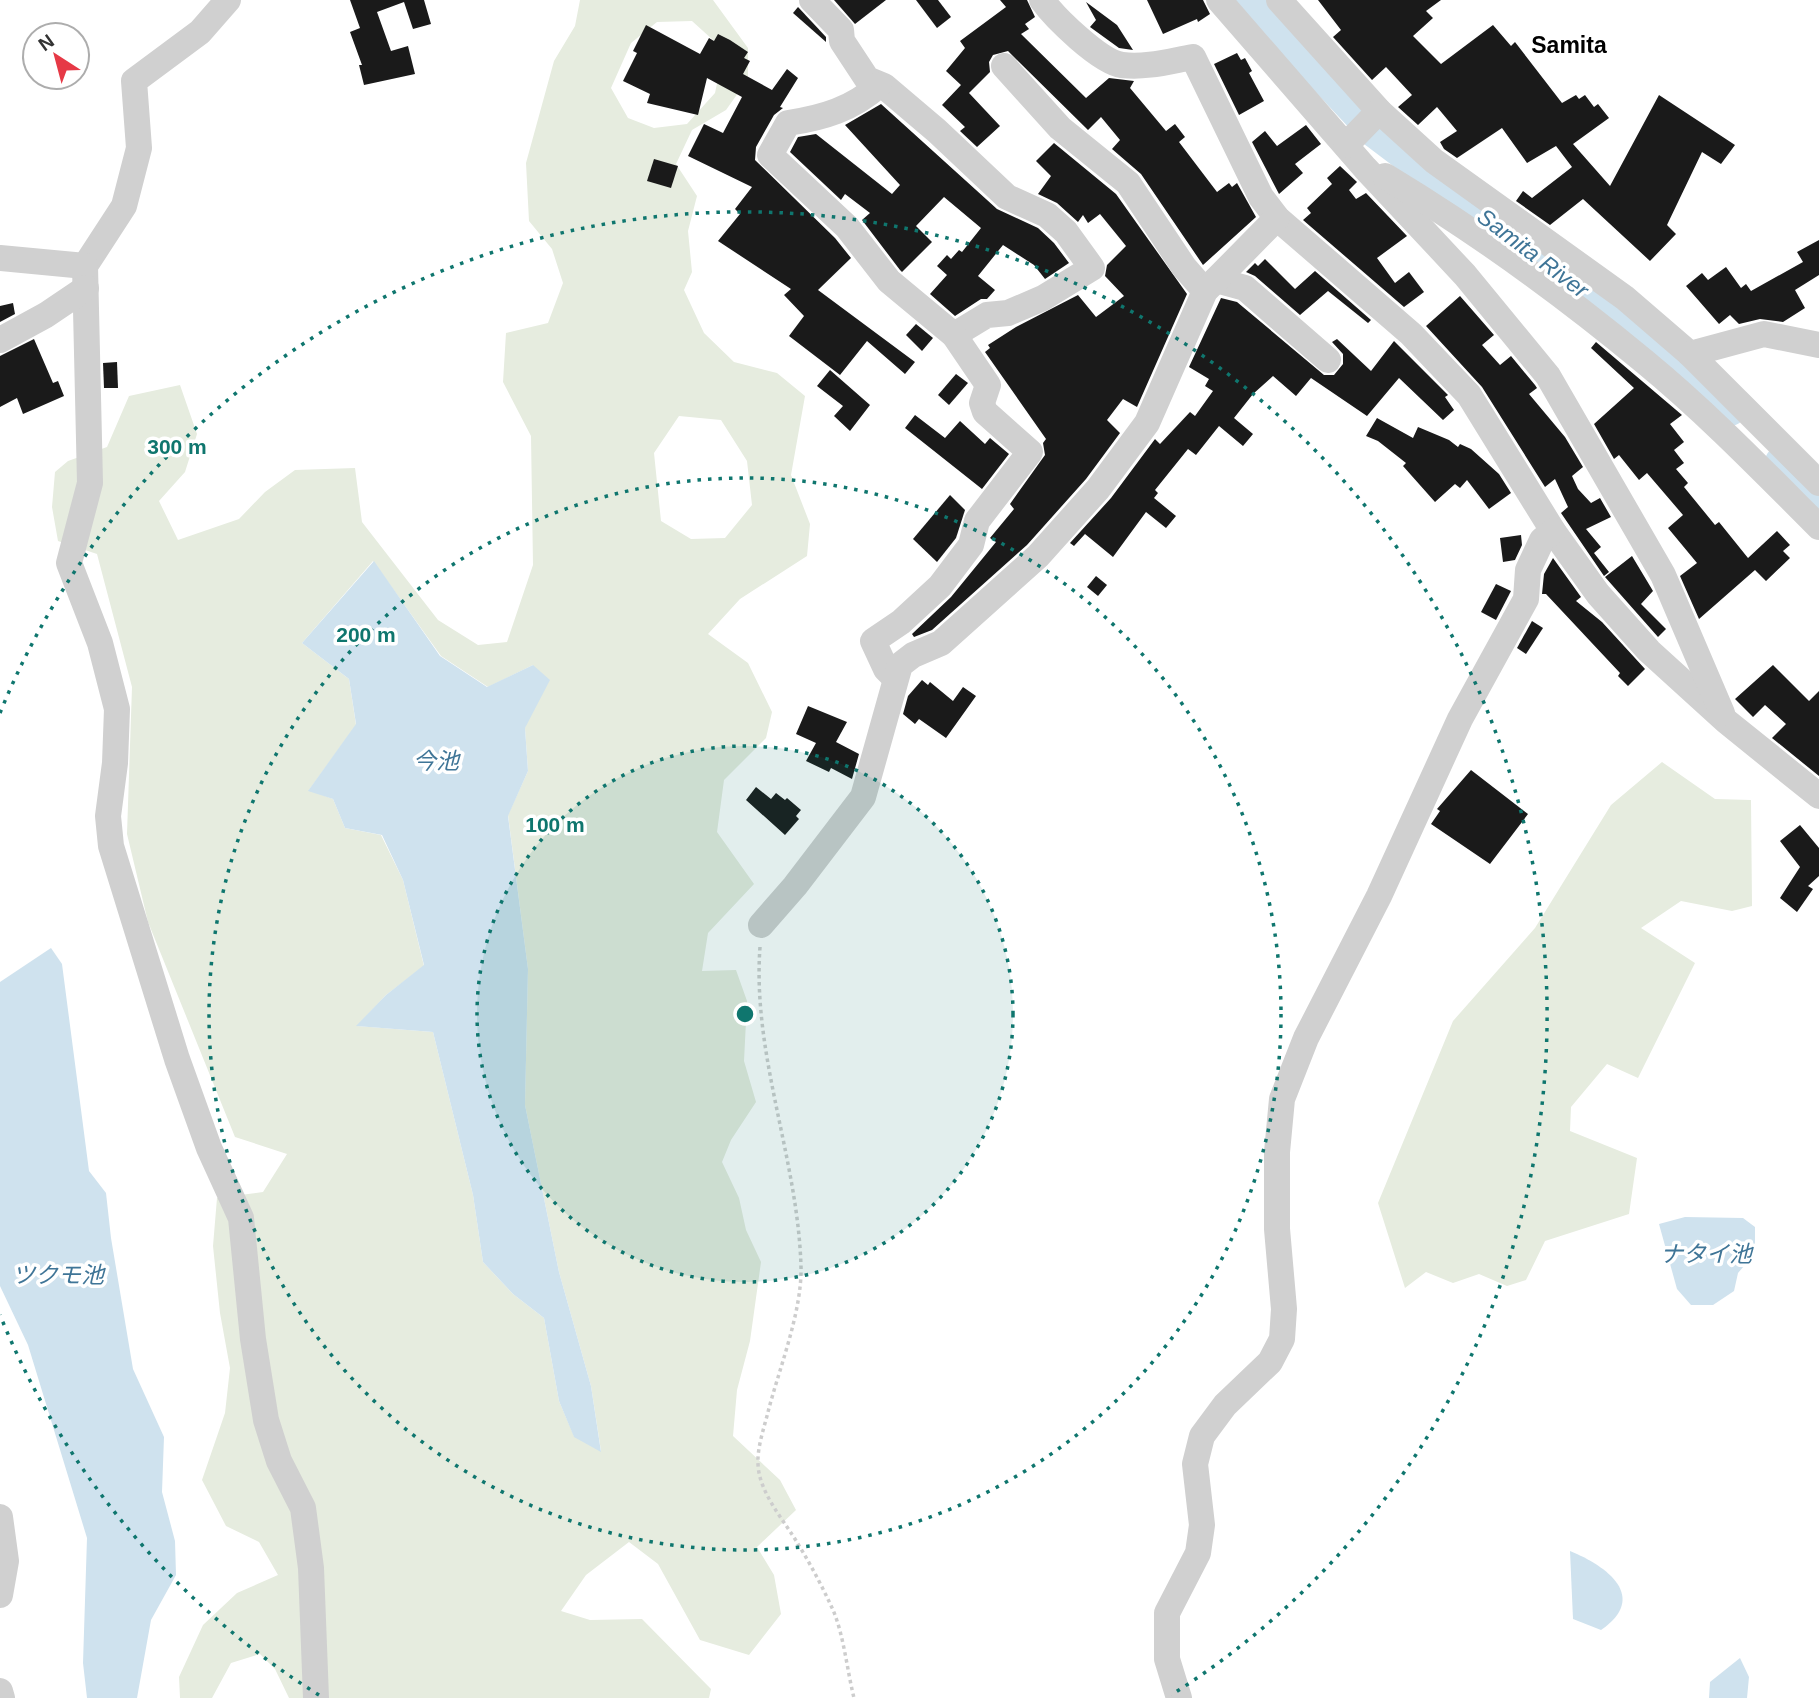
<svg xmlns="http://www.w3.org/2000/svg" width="1819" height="1698" font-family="Arial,'Noto Sans JP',sans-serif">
<rect width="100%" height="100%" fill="#fff"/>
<!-- green -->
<g fill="#e6ecdf" fill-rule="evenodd">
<path d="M580,0h133l35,48v31l-22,31 -34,20 -16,34 21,32 -9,35 4,41 -8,18 20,43 30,29 43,11 28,23 -14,79 19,49 -3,32 -67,43 -32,35 40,29 24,49 -6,26 -42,42 -7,52 37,52 -46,49 -6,38 34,-1 11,31 -3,60 12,41 -25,38 -9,22 17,36 7,32 15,32 -11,79 -13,49 -4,46 47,44 16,30 -39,37 17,28 7,39 -32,41 -49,-15 -42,-76 -29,-22 -43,33 -25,36 29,9 52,-1 69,70 -2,9h-420l-14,-29 -15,-15 -29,9 -19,35h-32l-1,-21 24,-52 34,-32 41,-18 -19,-33 -33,-16 -24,-46 23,-67 5,-45 -10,-55 -7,-67 4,-48 46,-6 24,-38 -52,-17 -87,-215 -21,-88 5,-147 -35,-133 -39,-13 -6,-34 3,-35 13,-11 39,-14 22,-51 51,-11 17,49 -12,38 -26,29 19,39 61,-21 26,-27 30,-22 60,-2 7,54 76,98 40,25 29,-3 26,-77 -2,-129 -28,-54 3,-49 42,-10 15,-40 -11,-34 -23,-28 -3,-58 28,-102 21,-35zM692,21l32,29 -9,43 -28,31 -33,4 -26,-10 -17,-30 20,-45 26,-21zM679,416l42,4 26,41 5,44 -27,33 -34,1 -30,-18 -7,-68zM373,561l68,95 47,31 45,-22 -8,63 3,43 -20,44 20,154 -3,136 34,167 32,114 10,65 -27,-15 -15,-35 -15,-83 -31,-24 -30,-32 -10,-67 -40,-163 -76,-6 29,-31 38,-29 -21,-86 -22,-45 -36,-7 -12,-29 -24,-9 47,-65 -7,-46 -47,-36z"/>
<path d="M1662,762l53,37 36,1 1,106 -20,5 -51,-10 -40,27 54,35 -57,115 -31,-14 -36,43 -1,24 67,27 -8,56 -84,27 -19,39 -19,6 -28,-12 -26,9 -27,-11 -21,16 -27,-85 75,-182 82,-93 76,-123z"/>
</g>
<!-- water -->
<g fill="#cfe2ee">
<path d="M374,561l66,95 47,31 46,-22 17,15 -25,48 3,43 -20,45 20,153 -3,136 34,167 32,114 10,66 -27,-15 -15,-36 -15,-83 -31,-24 -30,-32 -10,-67 -40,-163 -77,-6 30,-31 38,-30 -21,-85 -21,-45 -37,-7 -12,-29 -25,-8 48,-67 -7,-45 -47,-36z"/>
<path d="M51,948l11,16 27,207 17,22 5,45 22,131 31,68 -2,55 13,49 1,34 -25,45 -14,78h-50l-4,-35 4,-125 -59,-193 -28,-59v-304z"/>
<path d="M1685,1217l58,1 12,9v26l-17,20 -4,18 -21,14h-22l-14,-16 -18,-65z"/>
<path d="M1570,1551c37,15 79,46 31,79l-28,-11z"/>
<path d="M1740,1658l9,19 -2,21h-38l1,-16z"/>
</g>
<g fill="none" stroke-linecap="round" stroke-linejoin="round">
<!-- river -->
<g stroke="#cfe2ee" stroke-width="32">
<path d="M1251,0l125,133 270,204 84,73"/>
<path d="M1781,462l38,39"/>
</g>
</g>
<!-- building -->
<g fill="#1a1a1a">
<path d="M350,0h74l7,24 -18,5 -9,-27 -27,10 14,39 17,-5 7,28 -51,11 -5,-20h3l-12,-33 10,-4z"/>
<path d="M834,0h52l-31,24z"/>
<path d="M916,0h22l13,17 -14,11z"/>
<path d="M1000,0h27l8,17 -10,7 4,5 -8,5 65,64 23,-20 25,3 -4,7 36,43 9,-7 10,13 -6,5 38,50 12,-9 3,4 5,-4 19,34 -53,48 -62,-91 -29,-25 8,-9 -19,-23 -13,13 -80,-79 -15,4 -4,7 1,10 -21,21 31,33 -23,21 -17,-16 5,-4 -23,-22 19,-20 -15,-14 19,-23 -5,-7 46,-34z"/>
<path d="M1147,0h56l7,14 -12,8 -1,-3 -34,15z"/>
<path d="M1318,0h123l-15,11 7,7 -20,18 28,28 52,-39 18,21 4,-4 47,61 14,-8 3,4 6,-4 9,12 4,-3 11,14 -36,26 37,42 49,-91 76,50 -14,19 -19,-12 -35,73 9,9 -26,27 -67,-62 -33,26 -34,-24 7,-10 9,7 40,-31 -16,-21 -29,17 -25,-35 -45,30 -13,-9 -4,-7 17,-11 -20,-24 -19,18 -20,-18 14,-12 -26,-28 -14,13 -39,-43 8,-7z"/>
<path d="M1086,2l31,23 16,25 -14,-2 -29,-21 6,-7z"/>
<path d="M798,7l28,30v5l-33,-29z"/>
<path d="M646,25l54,29 9,-16 5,3 4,-7 12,6 18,12 -4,6 6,3 -7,13 29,16 15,-21 11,9 -18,29 3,1 -9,7 -18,32 -1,13 80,78 16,20 -33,32 97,72 -10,12 -38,-33 -27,34 -51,-39 15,-20 -20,-21 7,-6 -73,-48 22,-27 -5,-5 17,-22 -64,-31 16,-32 19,9 19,-36 -35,-19 -9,37 -51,-12 3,-9 -27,-13 14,-28 -4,-2z"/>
<path d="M1237,53l4,7 4,-2 7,13 -3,2 15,28 -25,14 -25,-51z"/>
<path d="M881,104l116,105 41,19 16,15 15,20 -24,16 -11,-14 -31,-20 -25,31 17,14 -8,9h-6l-26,17 -25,-22 17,-19 -10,-9 10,-11 4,4 8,-9 3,2 19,-24 -37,-31 -28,29 16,16 -30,30 -2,-2 -38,-50 8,-7 -25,-19 -4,6 -51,-48 8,-15 18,-3 76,60 8,-9 -55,-60z"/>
<path d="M1306,125l15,19 -26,20 8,9 -24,21 -27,-52 13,-11 12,15z"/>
<path d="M1054,143l62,51 71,100 -50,113 -14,-8 -16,21 13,13 -34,46 -59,66 -95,85 -18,7 -2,-3 39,-37 45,-55 -6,-4 24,-29 -4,-5 35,-49 -2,-12 3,-4 -61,-87 5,-4 -2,-3 28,-18 62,-32 18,22 28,-21 -19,-20 2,-11 19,-19 -26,-32 -12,9 -5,-8 -5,7 -21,-19 -19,-9 13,-18 -15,-15z"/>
<path d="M654,159l24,7 -7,22 -24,-7z"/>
<path d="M1340,166l17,16 -8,8 7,9 10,-6 41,43 -30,22 18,25 14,-11 15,20 -20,15 -101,-87 8,-7 -4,-5 25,-24 -5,-6z"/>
<path d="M1819,240v35l-24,15 10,18 -22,14 -23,-3 -21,5 -9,-9 -11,9 -33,-38 16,-13 6,7 18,-13 15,21 5,-4 5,7 52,-29 -6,-10z"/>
<path d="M1265,259l30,30 20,-18 56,49 -3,3 -40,-32 -28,24 -45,-39 -9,-4 9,-9 3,3z"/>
<path d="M1460,296l34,39 -12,10 18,20 11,-9 24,29 2,3 -8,6 36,43 18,30 -11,9 6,13 13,14 9,-5 11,19 -25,12 15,18 -7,6 15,19 -5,4 -43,-63 7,-6 -13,-28 -10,8 -63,-100 -56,-61z"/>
<path d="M1221,298l16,4 87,73h10l9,-11v-10l-11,-12 5,-3 34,32 23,-30 54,54 -3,2 9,13 -11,10 -44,-42 -32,38 -56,-38 -15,18 -23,-20 -20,18 -19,24 19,16 -10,12 -24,-20 -23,29 -8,-6 -33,41 3,3 -4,5 22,18 -10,12 -20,-16 -33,45 -28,-23 -11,12 -4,-3 41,-45 44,-59 5,5 30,-32 5,4 18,-25 -8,-5 4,-7 -20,-12z"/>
<path d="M13,303l2,11 -15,8v-16z"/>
<path d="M916,324l17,14 -11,13 -16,-16z"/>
<path d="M34,339l19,44 5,-2 6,15 -41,18 -6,-16 -17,9v-51z"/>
<path d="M1596,342l86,73 -12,9 14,18 -10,8 10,13 -8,6 12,14 -4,4 31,38 4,-3 29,36 29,-27 13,14 -7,6 7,7 -24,23 -11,-11 -56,49 -19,-43 17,-13 -29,-35 15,-13 -36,-42 -8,7 -20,-25 -5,4 -20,-35 40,-36 -43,-40z"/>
<path d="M117,362l1,26h-14l-1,-25z"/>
<path d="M830,370l40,35 -20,26 -16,-15 9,-10 -26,-20z"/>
<path d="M956,374l12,9 -19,22 -11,-10z"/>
<path d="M915,415l30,23 15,-17 25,23 5,-6 19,16 -27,35 -77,-61z"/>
<path d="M1377,418l36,20 5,-11 31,13 9,7 2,-3 11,5 28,25 12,19 -22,16 -22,-29 -7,8 -5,-4 -20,18 -32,-36 3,-3 -28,-22 -12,-5z"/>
<path d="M950,495l15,15 -9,28 -19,24 -24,-23z"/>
<path d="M1521,535l1,10 -7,15 -12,2 -3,-24z"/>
<path d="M1632,556l21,35 -12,13 25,25 -8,8 -53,-60z"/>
<path d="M1553,558l28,39 -5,4 26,21 43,47 -17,17 -10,-10 2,-3 -74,-79h-4l2,-20z"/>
<path d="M1096,576l11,9 -9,11 -11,-9z"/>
<path d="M1496,584l15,7 -15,29 -15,-8z"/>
<path d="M1532,621l11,7 -17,26 -9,-6z"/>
<path d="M1773,665l36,36 10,-10v85l-47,-38 14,-14 -21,-19 -12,12 -18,-18z"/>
<path d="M922,680l6,5 2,-3 23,19 10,-14 13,9 -30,42 -27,-19 -4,5 -12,-10 5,-18z"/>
<path d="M808,706l39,16 -11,20 23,12 -7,25 -21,-11 -2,4 -23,-11 10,-18 -20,-9z"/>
<path d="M1471,770l57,44 -38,50 -59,-40 9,-13 -3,-2z"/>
<path d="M756,787l15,12 5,-6 9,7 2,-2 14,12 -5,6 3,3 -14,16 -39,-35z"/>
<path d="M1800,825l19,23v28l-11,10 5,3 -16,23 -17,-14 20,-31 -20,-26z"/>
</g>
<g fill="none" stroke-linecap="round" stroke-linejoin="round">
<!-- path -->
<path stroke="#cdcdcd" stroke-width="3.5" stroke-dasharray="3.5 3.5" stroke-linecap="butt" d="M760,947c-8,108 38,212 41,320 1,45 -22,102 -33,145 -4,16 -11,36 -10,52 1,29 26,56 40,80 13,21 25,44 35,66 11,26 14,60 21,88"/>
<!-- minor -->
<g stroke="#d0d0d0" stroke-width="26">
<path d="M228,0l-28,32 -66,49 5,67 -15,58 -39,60 5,217 -21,80 31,80 17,66 -2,54 -7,53 3,30 66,213 32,89 32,70 12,121 13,81 13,41 24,47 8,60 5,130"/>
<path d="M812,0l29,30 1,11 25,38 17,7 53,45 70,66 40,18 19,17 26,36 -49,30 -35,15 -21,2 -33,20"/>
<path d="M1042,0c13,18 58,62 80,65 24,3 48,-4 71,-8l68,140 16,21 134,116 58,61 84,136 45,63 51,57 77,70 93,75"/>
<path d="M1219,0l146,168 100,107 83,101 115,199 59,138"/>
<path d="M1279,0l100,111 55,50 191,137 65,56 74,-20 55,11"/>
<path d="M1004,66l56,62 68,55 56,84 21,24"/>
<path d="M879,85c-26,24 -57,33 -91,38l-18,32 77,72 42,54 65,54 34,50 -6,18 3,9 45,40 -53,69 -6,24 -31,41 -39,36 -28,19 13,28 9,9"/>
<path d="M1346,145l33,-34"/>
<path d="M1385,176c91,55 178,118 260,186 62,51 118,109 174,165"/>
<path d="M0,258l85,8"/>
<path d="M1216,280l29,8 83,72"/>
<path d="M0,340l46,-25 40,-27"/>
<path d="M1690,354l129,129"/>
<path d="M761,925l34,-39 68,-89 37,-132 13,-10 28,-12 97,-87 60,-67 49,-66 58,-132 72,-73"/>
<path d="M0,1517l6,44 -6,34"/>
<path d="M0,1691l2,7"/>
<path d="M1179,1698l-12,-39v-46l31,-60 4,-28 -7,-61 7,-28 23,-31 45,-43 12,-23 2,-30 -7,-80v-77l5,-53 24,-61 73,-142 81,-177 66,-120 2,-29 14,-30 11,-9"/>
</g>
</g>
<!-- distance rings -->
<circle cx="745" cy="1014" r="268" fill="#0f766e" fill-opacity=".12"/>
<g fill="none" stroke="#0f766e" stroke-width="3.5" stroke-dasharray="3.5 7">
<circle cx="745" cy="1014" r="268"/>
<circle cx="745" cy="1014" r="536"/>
<path d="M319 1695A803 803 0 0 1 0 1315M0 713A803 803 0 1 1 1171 1695"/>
</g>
<g text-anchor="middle" stroke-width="7" stroke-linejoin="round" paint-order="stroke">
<!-- neighbourhood labels -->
<g font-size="23" font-weight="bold" fill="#000" stroke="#fff">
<text x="1569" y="53">Samita</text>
</g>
<!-- water labels -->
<g font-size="23" font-style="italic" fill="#3f7597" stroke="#fff">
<text transform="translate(1533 253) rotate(37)" y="8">Samita River</text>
<text x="436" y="769">今池</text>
<text x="1706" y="1262">ナタイ池</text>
<text x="58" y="1283">ツクモ池</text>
</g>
</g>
<circle cx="745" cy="1014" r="10" fill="#0f766e" stroke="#fff" stroke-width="3.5"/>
<g font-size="21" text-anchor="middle" font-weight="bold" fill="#0f766e" stroke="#fff" stroke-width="7" stroke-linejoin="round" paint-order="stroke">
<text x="177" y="454">300 m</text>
<text x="366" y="642">200 m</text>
<text x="555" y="832">100 m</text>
</g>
<!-- north arrow -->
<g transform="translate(56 56) rotate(324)"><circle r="33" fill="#ffffff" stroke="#adadad" stroke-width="2"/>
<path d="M0-5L12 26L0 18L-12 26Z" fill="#e63946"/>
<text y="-10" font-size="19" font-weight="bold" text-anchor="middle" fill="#333333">N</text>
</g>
</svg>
